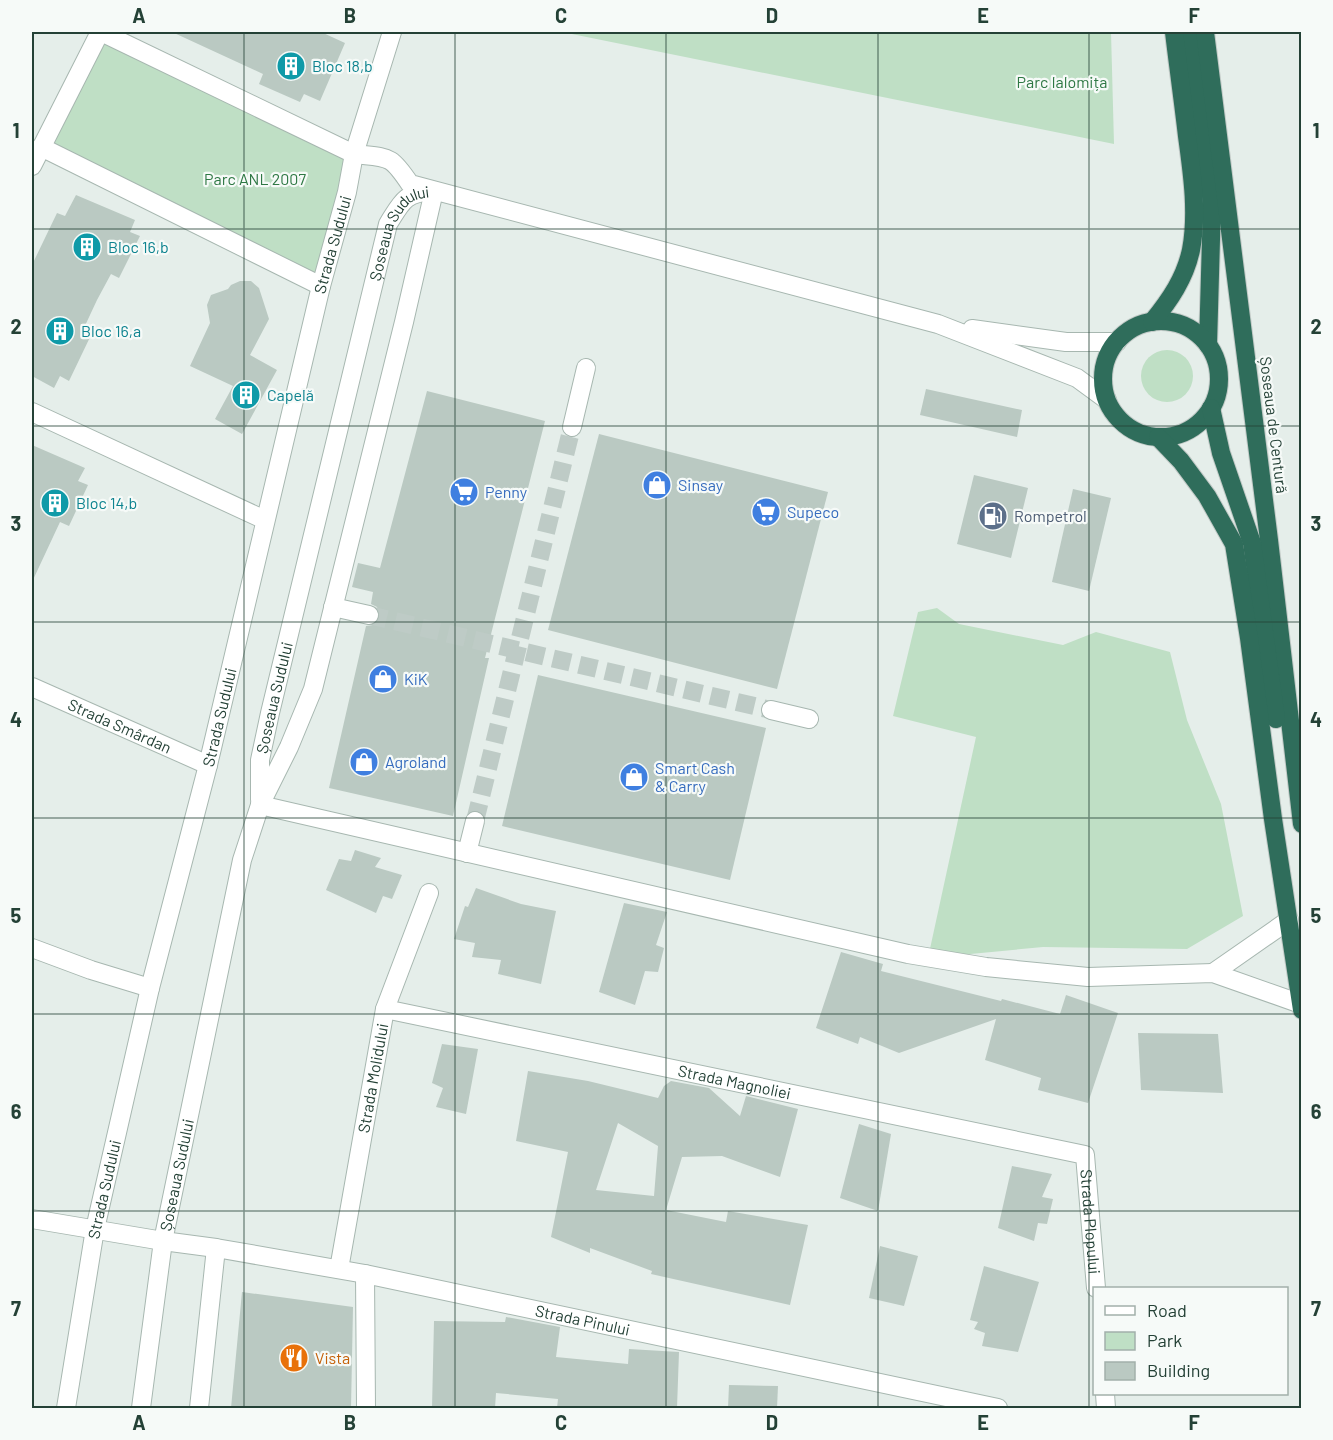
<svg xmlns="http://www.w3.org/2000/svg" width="1333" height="1440" font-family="Barlow,sans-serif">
<rect width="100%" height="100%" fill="#e5eeea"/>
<!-- green -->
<g fill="#bfdfc5">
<path d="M100,32l254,122 -33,132 -280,-139z"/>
<path d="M562,32h549l3,112z"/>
<circle cx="1167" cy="376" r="26"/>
<path d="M937,608l22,16 104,21 33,-13 74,20 17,68 34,84 22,112 -56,33 -144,-2 -115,11 48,-221 -83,-21 25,-104z"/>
</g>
<!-- building -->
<g fill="#bac9c2" fill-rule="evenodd">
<path d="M172,32h149l24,11 -25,58 -16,-7 -4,8 -41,-18 4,-10z"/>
<path d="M76,195l59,25 -5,12 10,4 -21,42 -8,-4 -14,26 -14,30 9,3 -23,48 -9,-5 -6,12 -22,-12v-111l25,-52 8,3z"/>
<path d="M240,281h11l8,7 10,31 -19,36 27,15 -35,64 -27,-15 18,-33 -43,-20 20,-43 -3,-18 4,-10 17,-6 3,-4z"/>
<path d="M926,389l96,21 -5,27 -97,-22z"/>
<path d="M427,391l118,30 -60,237h4l-36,158 -124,-28 37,-162 7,-1 7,-8 -3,-10 -6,-3 2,-12 -21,-5 6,-24 22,5z"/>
<path d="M599,434l229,58 -51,197 -229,-59z"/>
<path d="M32,445l53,23 -7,13 10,4 -19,41 -9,-4 -28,60z"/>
<path d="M974,475l54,13 -17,70 -54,-14z"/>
<path d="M1073,489l38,9 -22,93 -37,-9z"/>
<path d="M538,675l228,53 -36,152 -228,-54z"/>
<path d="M355,850l26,8 -6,9 27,8 -10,24 -9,-3 -7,17 -50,-23 13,-31 12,2z"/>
<path d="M476,888l45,16 35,7 -15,73 -43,-10 3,-14 -29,-3 3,-14 -21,-4 11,-33 3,1z"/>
<path d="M624,903l43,9 -11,33 8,3 -6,24 -13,-1 -10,34 -36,-13z"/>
<path d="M841,952l42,12 -2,7 120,30 1,-2 58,15 6,-19 52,18 -30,90 -50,-13 3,-12 -56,-18 11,-41 -97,34 -39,-16 -2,7 -42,-16z"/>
<path d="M1138,1033l80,1 5,59 -82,-3z"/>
<path d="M442,1044l36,5 -12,65 -30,-7 7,-19 -11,-5z"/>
<path d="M528,1071l60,10 70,17 6,-12 7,-5 38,7 31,28 6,-20 52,13 -18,68 -58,-21 -40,1 -16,53 60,12 2,-11 80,14 -18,80 -139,-31 1,-3 -62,-23v5l-39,-16 17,-85 -52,-11zM618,1123l40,23 -4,50 -58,-6z"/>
<path d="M859,1124l32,10 -13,77 -38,-13z"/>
<path d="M1012,1166l40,8 -10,23 11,2 -6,25 -9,-1 -4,18 -36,-13z"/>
<path d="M880,1246l38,10 -14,50 -35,-8z"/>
<path d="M984,1266l55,16 -21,70 -36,-6 3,-13 -11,-4 4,-7 -8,-2z"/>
<path d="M242,1292l111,15 -2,101h-120z"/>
<path d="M506,1317l54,10 -4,30 72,7 1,-15 50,3 -2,56h-120l1,-9 -62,-6 -1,15h-63l2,-87 71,1z"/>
<path d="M729,1385l49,1 -1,22h-49z"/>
</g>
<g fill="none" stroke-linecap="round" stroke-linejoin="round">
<!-- street-tunnel -->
<g stroke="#becbc6" stroke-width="18" stroke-dasharray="18 9" stroke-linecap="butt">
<path d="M369,615l402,95"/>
<path d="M475,821l97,-394"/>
</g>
<!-- street casing -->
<g stroke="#a7b7b0" stroke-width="20">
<g id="street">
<path d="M101,32l253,122c35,4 36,0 56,30l528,140 139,54 30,22"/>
<path d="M41,147l280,139"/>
<path d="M32,166l68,-134"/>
<path d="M972,329l94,13h51"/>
<path d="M32,412l233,108"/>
<path d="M572,427l14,-59"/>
<path d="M333,607l36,8"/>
<path id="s1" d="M32,687l176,78"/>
<path d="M771,710l38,9"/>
<path id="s2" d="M260,800v-40l10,-47 118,-489c14,-22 16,-31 44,-33"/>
<path d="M260,805l648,149 78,13 102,10 125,-4 88,31"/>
<path d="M467,853l8,-32"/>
<path d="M32,948l59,22 59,18"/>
<path d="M1213,973l76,-53"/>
<path id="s3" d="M385,1009l700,146 11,133"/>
<path id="s4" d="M32,1219l131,22 53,7 149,26 633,134"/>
<path id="s5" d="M339,1269l46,-260 44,-116"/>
<path d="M365,1274l1,134"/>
<path d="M1105,1394l1,14"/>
<path id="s6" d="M66,1408l29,-179 55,-241 58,-223 113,-479 26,-94 7,-38 38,-122"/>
<path id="s7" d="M141,1408l22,-167 79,-381 18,-55 29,-58 24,-58 91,-367 30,-131"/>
<path d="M199,1408l17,-160"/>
</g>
</g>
<!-- highway casing -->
<g stroke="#c2cac7" stroke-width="20">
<g id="highway">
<path d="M1190,32l22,172 -4,141"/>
<path d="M1205,32l64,508 33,284"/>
<circle cx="1161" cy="379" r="58"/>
<path d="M1152,322c18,-22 33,-44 39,-72 7,-37 1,-77 -4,-114 -4,-35 -9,-70 -13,-104"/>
<path d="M1211,408l10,45 31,90 24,176"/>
<path d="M1158,437l23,24 26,35 27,48 15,94 24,181 29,191"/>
</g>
</g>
<!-- street -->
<use href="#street" stroke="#fff" stroke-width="18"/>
<!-- highway -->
<use href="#highway" stroke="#2f6d5b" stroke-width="18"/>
</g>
<!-- grid -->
<path fill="none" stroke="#244136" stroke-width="1.5" stroke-opacity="0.55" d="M244,32v1376M455,32v1376M666,32v1376M878,32v1376M1089,32v1376M32,229h1270M32,426h1270M32,622h1270M32,818h1270M32,1014h1270M32,1211h1270"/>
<!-- icons -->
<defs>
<g id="building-disc" transform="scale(1.5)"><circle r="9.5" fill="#0f9aa8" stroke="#f6faf8"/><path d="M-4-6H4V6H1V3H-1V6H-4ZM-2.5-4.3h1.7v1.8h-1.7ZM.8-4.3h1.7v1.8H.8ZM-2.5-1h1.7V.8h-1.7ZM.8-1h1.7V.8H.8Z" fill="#fff"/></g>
<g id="shop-disc" transform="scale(1.5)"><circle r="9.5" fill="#3f7fe0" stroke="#f6faf8"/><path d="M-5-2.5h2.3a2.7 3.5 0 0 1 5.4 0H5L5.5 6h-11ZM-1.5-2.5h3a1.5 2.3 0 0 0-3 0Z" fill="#fff"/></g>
<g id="supermarket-disc" transform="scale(1.5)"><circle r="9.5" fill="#3f7fe0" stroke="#f6faf8"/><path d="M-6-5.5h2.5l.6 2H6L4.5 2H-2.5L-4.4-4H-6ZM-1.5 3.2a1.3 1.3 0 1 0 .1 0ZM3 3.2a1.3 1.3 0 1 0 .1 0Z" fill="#fff"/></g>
<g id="fuel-disc" transform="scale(1.5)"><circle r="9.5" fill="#5c6f8a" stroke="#f6faf8"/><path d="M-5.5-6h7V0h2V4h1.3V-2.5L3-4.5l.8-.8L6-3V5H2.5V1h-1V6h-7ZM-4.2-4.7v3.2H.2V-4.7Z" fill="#fff"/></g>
<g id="restaurant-disc" transform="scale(1.5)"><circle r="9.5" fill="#e8710a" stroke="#f6faf8"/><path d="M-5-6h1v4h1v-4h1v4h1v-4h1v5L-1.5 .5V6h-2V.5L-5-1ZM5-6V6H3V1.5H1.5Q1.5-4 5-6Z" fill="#fff"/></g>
</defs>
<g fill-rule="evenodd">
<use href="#building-disc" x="291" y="66"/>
<use href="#building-disc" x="87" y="247"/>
<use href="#building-disc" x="60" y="331"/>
<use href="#building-disc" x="246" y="395"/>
<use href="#shop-disc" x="657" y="485"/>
<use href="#supermarket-disc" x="464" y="492"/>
<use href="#building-disc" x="55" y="503"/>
<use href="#supermarket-disc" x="766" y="512"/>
<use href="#fuel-disc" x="993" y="516"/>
<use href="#shop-disc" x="383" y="679"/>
<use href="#shop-disc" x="364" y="762"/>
<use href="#shop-disc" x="634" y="777"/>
<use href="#restaurant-disc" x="294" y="1358"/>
</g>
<g text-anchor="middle" stroke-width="4.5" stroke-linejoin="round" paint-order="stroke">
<!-- culture labels -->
<g font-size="16" fill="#0d838f" stroke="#f6faf8" text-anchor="start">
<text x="312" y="72">Bloc 18,b</text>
<text x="108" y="253">Bloc 16,b</text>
<text x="81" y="337">Bloc 16,a</text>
<text x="267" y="401">Capelă</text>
<text x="76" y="509">Bloc 14,b</text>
</g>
<!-- park labels -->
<g font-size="16" fill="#2e7844" stroke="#f6faf8">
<text x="1062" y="88">Parc Ialomița</text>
<text x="255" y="185">Parc ANL 2007</text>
</g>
<!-- street labels -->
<g font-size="16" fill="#244136" stroke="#f6faf8">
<text dy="6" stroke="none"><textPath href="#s2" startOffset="590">Șoseaua Sudului</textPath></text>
<text dy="6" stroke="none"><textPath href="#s6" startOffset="1194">Strada Sudului</textPath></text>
<text transform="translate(1274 425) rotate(83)" y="6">Șoseaua de Centură</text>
<text dy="6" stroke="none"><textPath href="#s2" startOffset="104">Șoseaua Sudului</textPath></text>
<text dy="6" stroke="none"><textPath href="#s6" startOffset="708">Strada Sudului</textPath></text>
<text dy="6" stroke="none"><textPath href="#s1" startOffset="96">Strada Smârdan</textPath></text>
<text dy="6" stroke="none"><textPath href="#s5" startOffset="194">Strada Molidului</textPath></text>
<text dy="6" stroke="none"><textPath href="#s3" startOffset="357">Strada Magnoliei</textPath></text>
<text dy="6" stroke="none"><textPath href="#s7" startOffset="236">Șoseaua Sudului</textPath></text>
<text dy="6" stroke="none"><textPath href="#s6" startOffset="222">Strada Sudului</textPath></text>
<text dy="6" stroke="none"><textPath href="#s3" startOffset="782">Strada Plopului</textPath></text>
<text dy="6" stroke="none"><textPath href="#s4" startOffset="560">Strada Pinului</textPath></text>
</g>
<!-- shop labels -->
<g font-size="16" fill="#366cbe" stroke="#f6faf8" text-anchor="start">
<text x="678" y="491">Sinsay</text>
<text x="485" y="498">Penny</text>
<text x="787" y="518">Supeco</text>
<text x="404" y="685">KiK</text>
<text x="385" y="768">Agroland</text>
<text x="655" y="774">Smart Cash<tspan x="655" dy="18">&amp; Carry</tspan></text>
</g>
<!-- service labels -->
<g font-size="16" fill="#4e5e75" stroke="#f6faf8" text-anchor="start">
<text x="1014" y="522">Rompetrol</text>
</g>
<!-- food labels -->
<g font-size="16" fill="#c56008" stroke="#f6faf8" text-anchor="start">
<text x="315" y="1364">Vista</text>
</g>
</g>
<!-- border -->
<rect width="1333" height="1440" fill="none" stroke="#f6faf8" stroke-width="66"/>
<!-- legend -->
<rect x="1093" y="1287" width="195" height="108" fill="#f6faf8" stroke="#a2b0aa" stroke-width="1.5"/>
<rect x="1105" y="1306" width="30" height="9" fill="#ffffff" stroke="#a2b0aa" stroke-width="1.5"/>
<text x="1147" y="1317" font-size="18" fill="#244136">Road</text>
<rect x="1105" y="1332" width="30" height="18" fill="#bfdfc5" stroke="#a2b0aa" stroke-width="1.5"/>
<text x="1147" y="1347" font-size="18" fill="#244136">Park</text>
<rect x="1105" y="1362" width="30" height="18" fill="#bac9c2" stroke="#a2b0aa" stroke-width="1.5"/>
<text x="1147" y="1377" font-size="18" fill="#244136">Building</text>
<rect x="33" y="33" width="1267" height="1374" fill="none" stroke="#244136" stroke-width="2"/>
<g font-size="20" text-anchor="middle" font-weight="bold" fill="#244136">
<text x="139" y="23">A</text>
<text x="350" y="23">B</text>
<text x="561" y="23">C</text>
<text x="772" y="23">D</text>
<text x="983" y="23">E</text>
<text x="1194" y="23">F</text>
<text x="16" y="138">1</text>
<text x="1316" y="138">1</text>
<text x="16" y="334">2</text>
<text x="1316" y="334">2</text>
<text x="16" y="531">3</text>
<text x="1316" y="531">3</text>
<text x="16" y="727">4</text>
<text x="1316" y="727">4</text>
<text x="16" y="923">5</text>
<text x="1316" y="923">5</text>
<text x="16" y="1119">6</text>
<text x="1316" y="1119">6</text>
<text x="16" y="1316">7</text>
<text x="1316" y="1316">7</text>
<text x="139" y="1430">A</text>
<text x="350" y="1430">B</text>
<text x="561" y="1430">C</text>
<text x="772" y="1430">D</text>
<text x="983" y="1430">E</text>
<text x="1194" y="1430">F</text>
</g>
</svg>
